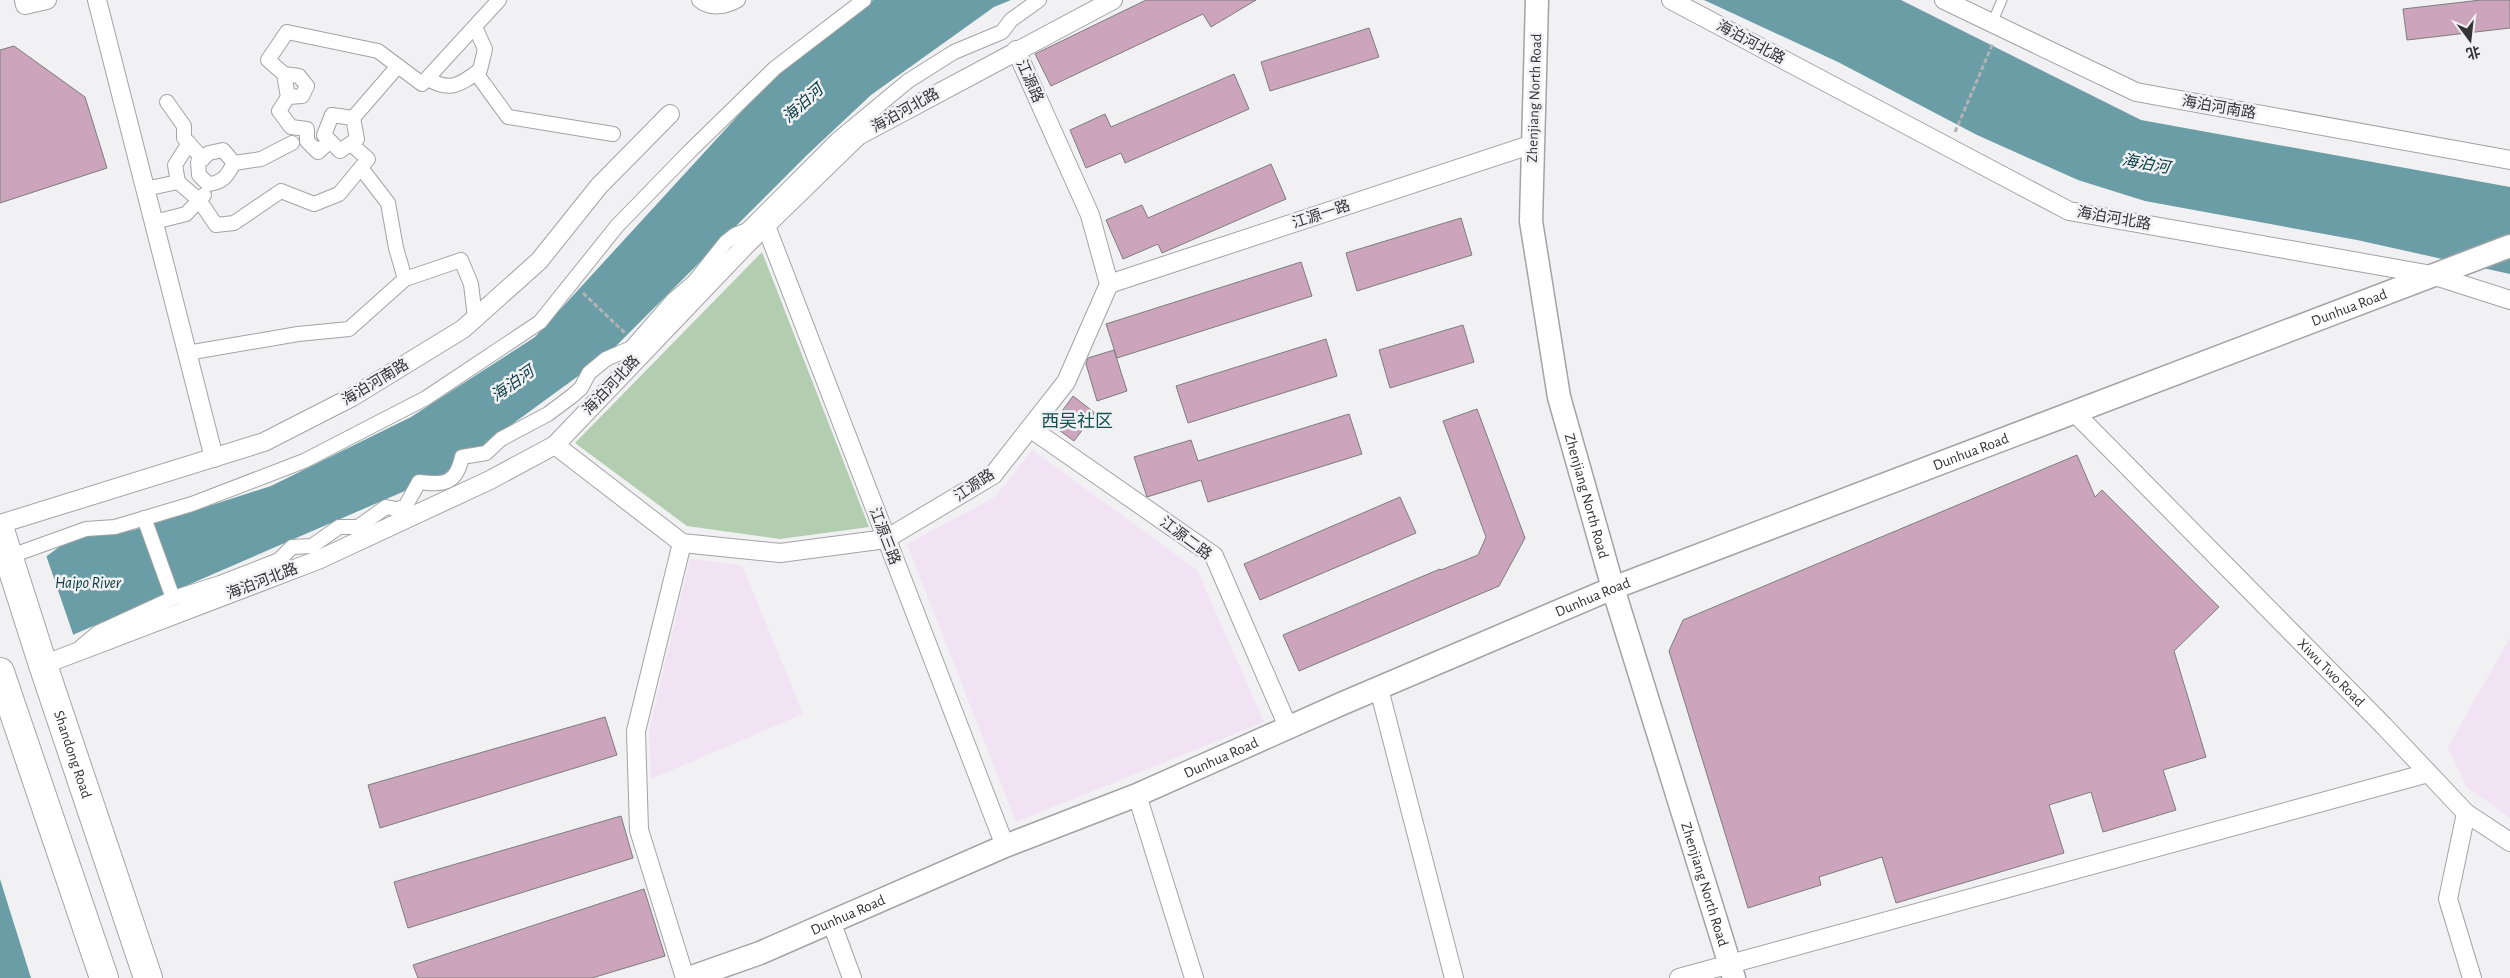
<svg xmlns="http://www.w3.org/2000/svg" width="2510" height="978" font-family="'Alegreya Sans','Noto Sans SC',sans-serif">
<rect width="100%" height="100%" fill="#f1f1f3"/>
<!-- education -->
<g fill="#f1e2f4">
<path d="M1032,450l165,120 67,152 -248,100 -109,-278 88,-47z"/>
<path d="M690,559l52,6 61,149 -152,65 -2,-48z"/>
<path d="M2510,638v180l-44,-32 -18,-39z"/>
</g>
<!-- green -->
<path fill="#b3cdb0" d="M762,252l107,275 -89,12 -93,-13 -112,-83z"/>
<!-- water -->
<g fill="#6a9da5">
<path d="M873,0h138l-17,7 -123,88 -64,60 -200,200 -163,119 -413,179 -31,-62 59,-44 33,-13 42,-4 137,-44 140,-69 124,-80 242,-264z"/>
<path d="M1704,0h197l240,120 369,67v87l-153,-34 -212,-39 -67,-21 -101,-45 -139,-73z"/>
<path d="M0,879l31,99h-31z"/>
</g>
<!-- pier -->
<path fill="#f1f1f3" d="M46,555l28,82 -42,18 -32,33v-100z"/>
<!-- building -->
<g fill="#cca5bd" stroke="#7d7c7d">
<path d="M1146,0h110l-45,27 -8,-13 -152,72 -16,-32z"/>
<path d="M2481,0h29v28l-103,12 -4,-31z"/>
<path d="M1369,28l10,29 -109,34 -9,-29z"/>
<path d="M14,46l71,51 22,71 -107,35v-153z"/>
<path d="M1234,74l15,35 -124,54 -4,-10 -35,15 -16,-38 35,-16 6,13z"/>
<path d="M1271,164l15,35 -124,54 -4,-9 -35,15 -17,-39 36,-15 6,13z"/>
<path d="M1461,218l11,37 -115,36 -11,-38z"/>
<path d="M1301,262l11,34 -195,62 -11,-34z"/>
<path d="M1463,325l11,37 -84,26 -11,-38z"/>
<path d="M1326,339l11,37 -149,47 -12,-37z"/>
<path d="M1114,350l13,41 -30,10 -11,-37 2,-6z"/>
<path d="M1073,396l22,17 -21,28 -22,-16z"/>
<path d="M1477,409l48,129 -26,48 -200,85 -16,-36 157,-66 1,1 37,-15 8,-18 -43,-116z"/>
<path d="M1349,414l13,40 -154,48 -7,-22 -54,17 -13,-40 57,-17 7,21z"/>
<path d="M2077,455l18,42 7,-7 117,117 -45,44 32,106 -43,13 13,40 -73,22 -12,-40 -42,13 15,48 -168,50 -14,-46 -63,20 2,8 -73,23 -79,-257 14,-31z"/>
<path d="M1400,497l16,36 -156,67 -16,-36z"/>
<path d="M605,717l12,38 -237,73 -12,-43z"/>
<path d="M621,816l12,42 -225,70 -14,-46z"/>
<path d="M644,889l21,67 -73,22h-174l-5,-13z"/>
</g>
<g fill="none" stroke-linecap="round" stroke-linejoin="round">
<!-- service casing -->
<g stroke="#a2a3a4" stroke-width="11">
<path id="service" d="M1992,23l10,-23"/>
</g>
<!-- pedestrian casing -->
<g stroke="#a2a3a4" stroke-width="16">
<g id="pedestrian">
<path d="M699,0c11,10 27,7 39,0"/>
<path d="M476,73l32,44 105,17"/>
<path d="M284,74l4,23 14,-1 5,-10 -8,-10 -15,-2 -16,-14 19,-28 91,19 20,15"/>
<path d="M428,79c22,13 32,6 52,-9l5,-21 -10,-22"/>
<path d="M288,97l-9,14 12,16 16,2v12l11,11 12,-11"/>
<path d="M167,102l17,24v12l19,21"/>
<path d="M332,115l21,3 4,21 -17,12 -16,-16z"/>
<path d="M353,118l45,-52 24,18 77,-84"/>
<path d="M234,163c-7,13 -11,20 -26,21l-9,-9 -1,-13 11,-9 14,-3 11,13 27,-4 31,-16"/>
<path d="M178,182l21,18 17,25 18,-2 47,-32 33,13 25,-10 29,-35 -17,-15"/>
<path d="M145,189l33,-7 -3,-17 14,-22"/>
<path d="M154,222l32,-8 18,-19"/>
<path d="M405,279l56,-19 10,24 4,34"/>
<path d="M187,353l111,-19 51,-5 56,-50 -9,-31 -8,-45 -27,-35"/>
<path d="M144,518l29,80"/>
<path d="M8,557l78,-28 29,-2 77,-23 112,-43 122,-63 114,-76 77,-96 72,-74 86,-84 89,-68"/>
<path d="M81,647l18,-15 74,-34 47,-15 59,-23 13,-13 20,-1 27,-19h19l28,-20 10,2 9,-2 14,-25c26,3 37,2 43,-25l24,-4 15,-14 47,-25 24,-18 9,-8 8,-15 17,-14 25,-11 42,-48 21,-18 32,-40 9,-7 12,-5 90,-90 71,-59 46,-29 48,-20 9,-12 28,-20"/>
</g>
</g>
<!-- minor casing -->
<g stroke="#a2a3a4" stroke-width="20">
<g id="minor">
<path d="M24,0l1,5 22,-5"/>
<path d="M97,0l117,458"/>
<path d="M1671,0l398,211 363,64 78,25"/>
<path d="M1944,0l192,92 374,68"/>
<path d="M766,226l239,620"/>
<path d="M1109,284l424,-140"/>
<path id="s1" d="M2074,412l310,314 82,87 44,29"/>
<path d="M1030,428l184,128 75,173"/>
<path d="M555,445l127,98 98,10 106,-14 107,-64 73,-93 43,-98 -19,-69 -74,-165"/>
<path d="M0,524l264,-82 88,-45 111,-68 76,-68 60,-75 71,-72"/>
<path d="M682,543l-46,188 3,99 46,148"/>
<path d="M43,665l275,-105 172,-80 65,-35 192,-201 111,-108 255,-136"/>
<path d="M1379,689l75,289"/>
<path d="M1137,795l57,183"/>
<path d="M2466,813l-18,86 24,79"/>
<path d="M831,921l21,57"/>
<path d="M1679,978l749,-205"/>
</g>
</g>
<!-- tertiary casing -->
<g stroke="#a2a3a4" stroke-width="25">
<g id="tertiary">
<path id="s2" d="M1537,0l-6,221 28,176 54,191 121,390"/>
<path id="s3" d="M689,978l71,-25 245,-107 132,-51 204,-91 272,-116 897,-342"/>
</g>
</g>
<!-- primary casing -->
<g stroke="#a2a3a4" stroke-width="30">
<g id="primary">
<path id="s4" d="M0,530l43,135 105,313"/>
<path d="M0,672l104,306"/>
</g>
</g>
<!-- path -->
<g stroke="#b3b3b5" stroke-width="3" stroke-dasharray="5 2.5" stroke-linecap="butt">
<path d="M1955,132l38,-89"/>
<path d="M583,293l42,40"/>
</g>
<!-- service -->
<use href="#service" stroke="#fff" stroke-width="9"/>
<!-- pedestrian -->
<use href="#pedestrian" stroke="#fff" stroke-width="14"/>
<!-- minor -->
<use href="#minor" stroke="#fff" stroke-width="18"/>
<!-- tertiary -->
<use href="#tertiary" stroke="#fff" stroke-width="22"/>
<!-- primary -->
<use href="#primary" stroke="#fff" stroke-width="28"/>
</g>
<g text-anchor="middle" stroke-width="5" stroke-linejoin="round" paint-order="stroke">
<!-- street labels -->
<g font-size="15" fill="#343435" stroke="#f1f1f3">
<text transform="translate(1751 42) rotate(28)" y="5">海泊河北路</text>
<text transform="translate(1030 81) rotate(66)" y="5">江源路</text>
<text transform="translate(1534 98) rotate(-88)" y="5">Zhenjiang North Road</text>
<text transform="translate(2219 107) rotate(10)" y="5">海泊河南路</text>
<text transform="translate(905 110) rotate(-29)" y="5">海泊河北路</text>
<text transform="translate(1321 214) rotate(-18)" y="5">江源一路</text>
<text transform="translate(2114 218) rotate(10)" y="5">海泊河北路</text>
<text dy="5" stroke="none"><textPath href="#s3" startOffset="1791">Dunhua Road</textPath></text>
<text transform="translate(375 382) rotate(-31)" y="5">海泊河南路</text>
<text transform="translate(611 385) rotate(-47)" y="5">海泊河北路</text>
<text dy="5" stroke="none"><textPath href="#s3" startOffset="1386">Dunhua Road</textPath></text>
<text transform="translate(974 485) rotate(-34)" y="5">江源路</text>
<text dy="5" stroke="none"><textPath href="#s2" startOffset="502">Zhenjiang North Road</textPath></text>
<text transform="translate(885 536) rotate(69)" y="5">江源三路</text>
<text transform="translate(1186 538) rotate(37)" y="5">江源二路</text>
<text transform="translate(262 581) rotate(-21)" y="5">海泊河北路</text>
<text dy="5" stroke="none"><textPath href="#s3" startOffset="981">Dunhua Road</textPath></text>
<text dy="5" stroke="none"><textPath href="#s1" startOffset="366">Xiwu Two Road</textPath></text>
<text dy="5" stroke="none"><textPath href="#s4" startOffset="236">Shandong Road</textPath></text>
<text dy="5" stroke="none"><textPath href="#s3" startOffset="576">Dunhua Road</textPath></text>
<text dy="5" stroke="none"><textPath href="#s2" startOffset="908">Zhenjiang North Road</textPath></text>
<text dy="5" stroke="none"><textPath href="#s3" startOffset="171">Dunhua Road</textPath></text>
</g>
<!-- water labels -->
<g font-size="16" font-style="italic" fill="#03373e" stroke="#f1f1f3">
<text transform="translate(802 103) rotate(-42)" y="6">海泊河</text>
<text transform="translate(2146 163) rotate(10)" y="6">海泊河</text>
<text transform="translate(512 383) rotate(-35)" y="6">海泊河</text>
<text x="88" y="588">Haipo River</text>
</g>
<!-- quarter labels -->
<g font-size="18" fill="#125052" stroke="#f1f1f3">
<text x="1077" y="427">西吴社区</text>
</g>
</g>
<!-- north arrow -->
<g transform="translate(2470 40) rotate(165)" stroke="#f1f1f3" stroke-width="4" paint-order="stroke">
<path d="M0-4L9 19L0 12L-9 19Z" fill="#343435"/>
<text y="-8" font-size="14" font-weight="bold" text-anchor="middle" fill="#343435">北</text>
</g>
</svg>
